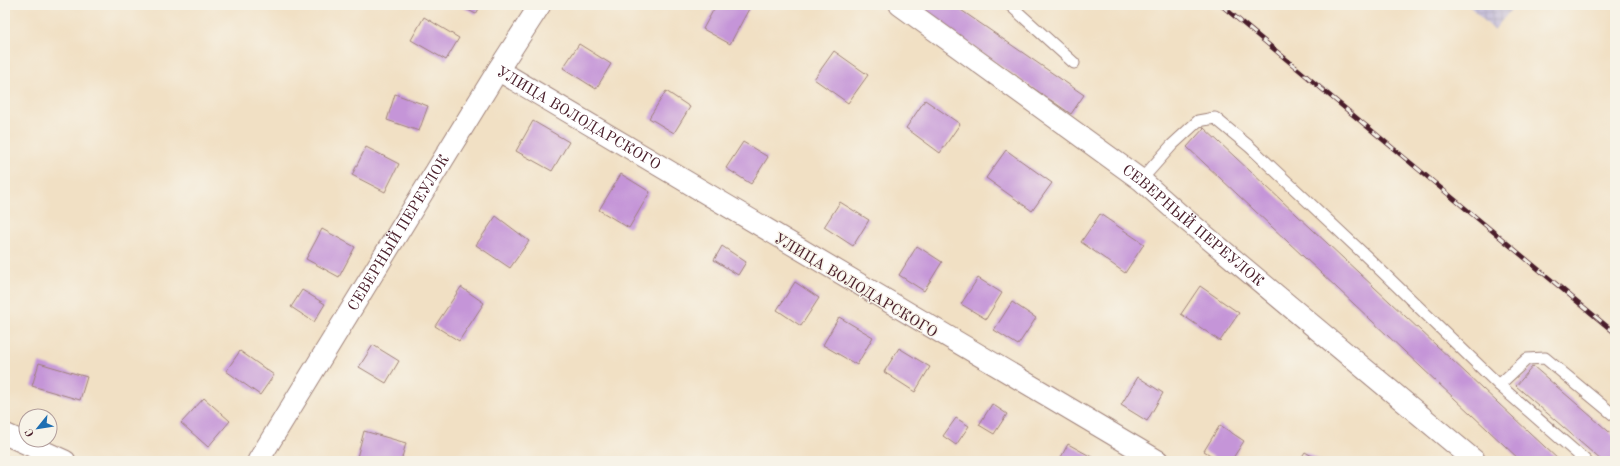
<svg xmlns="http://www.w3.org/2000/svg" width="1620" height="466" font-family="'Old Standard TT',serif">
<defs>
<pattern id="industrial-grid" width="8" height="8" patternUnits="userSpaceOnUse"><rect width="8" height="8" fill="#c7c0d9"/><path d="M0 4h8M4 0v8" fill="none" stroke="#aca5ba"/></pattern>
</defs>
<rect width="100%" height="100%" fill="#f7f3e8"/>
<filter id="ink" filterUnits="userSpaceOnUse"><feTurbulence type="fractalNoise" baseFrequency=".025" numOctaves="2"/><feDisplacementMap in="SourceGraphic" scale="8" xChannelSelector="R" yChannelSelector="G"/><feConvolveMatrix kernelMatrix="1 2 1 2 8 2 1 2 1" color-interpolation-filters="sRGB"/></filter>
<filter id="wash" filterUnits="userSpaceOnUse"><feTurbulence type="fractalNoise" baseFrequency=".012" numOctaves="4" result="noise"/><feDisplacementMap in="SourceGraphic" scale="16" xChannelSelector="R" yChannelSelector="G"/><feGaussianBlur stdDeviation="0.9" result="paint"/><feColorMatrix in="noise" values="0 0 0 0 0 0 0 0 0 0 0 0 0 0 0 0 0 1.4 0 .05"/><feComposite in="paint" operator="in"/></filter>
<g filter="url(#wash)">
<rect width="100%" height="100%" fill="#f1e0c4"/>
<!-- industrial -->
<path fill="url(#industrial-grid)" d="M1468,5h47l-21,25z"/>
<g id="blocks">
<!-- building -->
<g fill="#c595d8">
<path d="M458,5h23l-5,9z"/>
<path d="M716,5h31l3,2 -20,37 -27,-15z"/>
<path d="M912,5h48l-2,3 126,87 -13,19z"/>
<path d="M424,17l35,21 -13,22 -35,-20z"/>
<path d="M579,44l32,20 -15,25 -33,-21z"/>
<path d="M834,51l34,24 -20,28 -34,-24z"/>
<path d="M666,91l24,16 -16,26 -25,-15z"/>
<path d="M395,94l33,12 -9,25 -32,-11z"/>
<path d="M925,100l35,24 -20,29 -34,-25z"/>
<path d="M533,121l36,21 -17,29 -36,-20z"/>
<path d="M1204,128l356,333h-39l-334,-314z"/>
<path d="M743,142l25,15 -17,27 -25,-16z"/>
<path d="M366,147l33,17 -14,28 -33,-17z"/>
<path d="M1006,150l46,33 -20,28 -46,-33z"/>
<path d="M621,174l29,18 -21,36 -30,-18z"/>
<path d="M840,202l29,18 -16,26 -29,-19z"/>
<path d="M1100,214l44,30 -19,29 -44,-31z"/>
<path d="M496,216l33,25 -19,27 -34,-23z"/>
<path d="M322,229l33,18 -16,30 -33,-18z"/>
<path d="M722,246l24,16 -8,13 -24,-15z"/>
<path d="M917,246l25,16 -18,29 -25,-16z"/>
<path d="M978,278l24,15 -16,26 -25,-15z"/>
<path d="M795,282l24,16 -18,28 -24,-16z"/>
<path d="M1200,286l39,27 -19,28 -39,-27z"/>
<path d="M461,287l23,16 -25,38 -24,-15z"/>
<path d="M302,290l23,14 -11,18 -23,-15z"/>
<path d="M1012,302l24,16 -18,27 -24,-15z"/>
<path d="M839,317l34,20 -16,28 -34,-20z"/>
<path d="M373,345l26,16 -13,22 -27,-16z"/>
<path d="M899,348l31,19 -15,25 -31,-20z"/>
<path d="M240,351l34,24 -14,20 -34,-24z"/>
<path d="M39,363l48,14 -7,23 -48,-14z"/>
<path d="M1533,366l82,71v24h-13l-86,-75z"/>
<path d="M1138,377l25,16 -16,28 -26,-16z"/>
<path d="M204,398l26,23 -22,26 -27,-24z"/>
<path d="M992,404l15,10 -13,20 -15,-9z"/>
<path d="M956,418l13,8 -13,19 -13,-9z"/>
<path d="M1220,425l24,16 -13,20h-11l-16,-10z"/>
<path d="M364,431l42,12 -5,18h-45z"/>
<path d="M1068,444l31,17h-40z"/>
<path d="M1305,452l16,9h-22z"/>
</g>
</g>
</g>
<g filter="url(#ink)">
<use href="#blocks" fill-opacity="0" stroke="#9e8078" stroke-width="1"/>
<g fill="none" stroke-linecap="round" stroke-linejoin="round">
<!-- service casing -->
<g stroke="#9e8078" stroke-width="13">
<g id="service">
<path d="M1010,5l64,58"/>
<path d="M1141,180l31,-35 26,-24 17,-3 35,29 117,110 132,128 87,76"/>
<path d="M1499,385l28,-26 18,-1 70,58"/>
</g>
</g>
<!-- minor casing -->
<g stroke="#9e8078" stroke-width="23">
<g id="minor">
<path id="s1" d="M900,5l241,175 37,33 297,248"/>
<path id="s2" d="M498,70l660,391"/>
<path d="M5,434l60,27"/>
<path id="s3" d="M258,461l240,-391 42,-65"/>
</g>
</g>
<!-- service -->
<use href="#service" stroke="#fff" stroke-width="11"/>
<!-- minor -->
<use href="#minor" stroke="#fff" stroke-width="21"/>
<!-- rail casing -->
<g stroke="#4a1f2b" stroke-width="4.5">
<path id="rail" d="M1221,5l394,328"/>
</g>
<!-- rail -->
<use href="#rail" stroke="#f7f3e8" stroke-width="3" stroke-dasharray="9" stroke-linecap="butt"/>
</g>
</g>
<g text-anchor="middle" stroke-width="3" stroke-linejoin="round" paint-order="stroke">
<!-- street labels -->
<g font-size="15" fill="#4a1f2b" stroke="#f7f3e8">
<text dy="5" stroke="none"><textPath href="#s2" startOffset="94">УЛИЦА ВОЛОДАРСКОГО</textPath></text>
<text dy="5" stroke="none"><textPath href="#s1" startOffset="367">СЕВЕРНЫЙ ПЕРЕУЛОК</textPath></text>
<text dy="5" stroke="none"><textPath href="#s3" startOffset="268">СЕВЕРНЫЙ ПЕРЕУЛОК</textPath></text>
<text transform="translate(856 285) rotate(31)" y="5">УЛИЦА ВОЛОДАРСКОГО</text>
</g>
</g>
<!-- margin -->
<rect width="1620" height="466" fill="none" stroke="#f7f3e8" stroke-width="20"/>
<!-- north arrow -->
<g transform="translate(38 428) rotate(240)"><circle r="19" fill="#f7f3e8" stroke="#b29e9c"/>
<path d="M0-3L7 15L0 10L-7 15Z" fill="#1f6fb2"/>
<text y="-6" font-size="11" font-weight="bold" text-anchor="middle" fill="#4a1f2b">С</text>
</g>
</svg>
